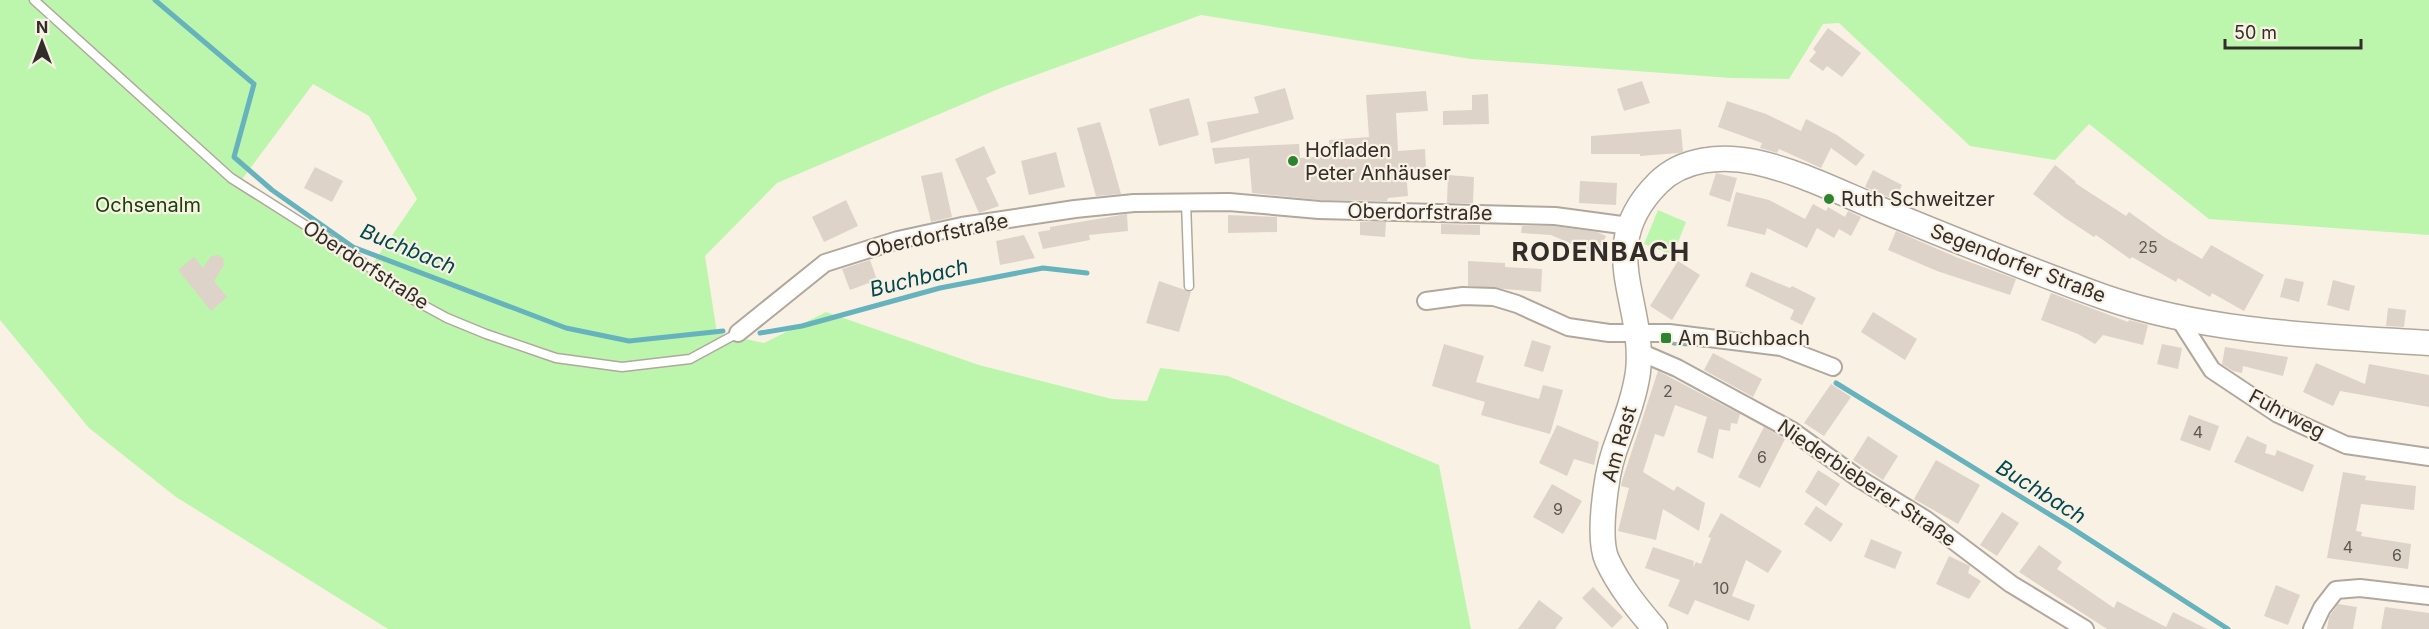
<svg xmlns="http://www.w3.org/2000/svg" width="2429" height="629" font-family="Inter,sans-serif">
<rect width="100%" height="100%" fill="#faf1e5"/>
<!-- green -->
<g fill="#bcf6ac" fill-rule="evenodd">
<path d="M0,0h2429v235l-220,-16 -120,-95 -34,36 -85,-14 -131,-123 -16,1 -34,55 -58,-1 -260,-19 -270,-44 -198,72 -226,96 -72,73 12,77 47,10 62,-31 153,53 133,34 35,2 13,-33 68,8 211,89 32,164h-1083l-212,-132 -87,-69 -89,-108zM313,84l56,32 48,83 -50,73 -127,-90z"/>
<path d="M1658,210l28,12 -13,33 -29,-11z"/>
</g>
<g fill="none" stroke-linecap="round" stroke-linejoin="round">
<!-- stream -->
<g stroke="#67b3bd" stroke-width="5">
<path d="M155,0l99,84 -20,73 38,33 81,57 213,81 63,13 94,-10"/>
<path d="M760,333l42,-7 138,-38 103,-20 44,5"/>
<path d="M1674,343l31,2"/>
<path d="M1836,383l234,144 158,102"/>
</g>
</g>
<!-- building -->
<g fill="#ddd3c8">
<path d="M1828,28l33,25 -19,24 -15,-11 -4,5 -14,-10 7,-9 -3,-3z"/>
<path d="M1642,81l8,22 -26,8 -7,-22z"/>
<path d="M1285,88l9,31 -83,24 -4,-21 52,-9 -5,-16z"/>
<path d="M1426,91l2,20 -32,2 2,38 27,-2 1,21 -20,1 2,25 -20,2 -1,3 -67,-1 -68,-7 -3,-35 -34,6 -3,-16 87,-4 1,14 30,-2 -1,-16 40,-3 -3,-42z"/>
<path d="M1488,94l1,30 -46,1v-14l29,-1v-15z"/>
<path d="M1189,98l10,37 -40,11 -10,-37z"/>
<path d="M1727,101l39,13 35,17 5,-12 31,16 28,20 -9,11 -25,-18 -10,20 -42,-19 -2,4 -17,-5 2,-5 -44,-16z"/>
<path d="M1100,122l11,36 10,36 -25,2 -19,-68z"/>
<path d="M1681,129l2,23 -4,1 -39,3v-2h-49v-18z"/>
<path d="M984,146l12,27 -10,5 13,28 -20,7 -24,-54z"/>
<path d="M1056,152l9,35 -36,8 -8,-34z"/>
<path d="M2055,165l21,17 -1,1 51,33 3,-4 35,25 38,22 9,-14 53,30 -20,36 -32,-18 -2,4 -32,-19 -2,4 -44,-25 -2,2 -34,-24 -2,2 -29,-19 -32,-24z"/>
<path d="M315,167l28,14 -11,21 -28,-14z"/>
<path d="M1873,170l29,15 -7,15 -30,-13z"/>
<path d="M942,172l10,45 -21,5 -10,-46z"/>
<path d="M1716,173l21,5 -7,24 -21,-7z"/>
<path d="M1448,175l26,2 -1,26h-26z"/>
<path d="M1580,181l37,2 -1,22 -37,-2z"/>
<path d="M1736,192l33,8 36,19 8,-15 13,7 2,-4 17,10 3,-6 13,6 -10,19 -12,-7 -5,9 -17,-10 -10,20 -40,-20 -2,7 -38,-9z"/>
<path d="M846,200l12,26 -34,16 -12,-25z"/>
<path d="M1127,214l1,17 -39,4 1,5 -47,9 -5,-17 12,-2v-3z"/>
<path d="M1228,215l49,2v15l-49,1z"/>
<path d="M1360,222h26l-1,15 -25,-2z"/>
<path d="M1441,224l39,1v10l-39,-1z"/>
<path d="M1522,226h32l43,6 9,4 -9,19 -46,-20 -30,-2z"/>
<path d="M1896,231l60,26 60,22 -6,16 -73,-24 -49,-21z"/>
<path d="M1024,235l11,23 -35,7 -4,-24z"/>
<path d="M218,255l5,3 1,7 -10,16 13,16 -16,14 -33,-41 16,-13 9,11 8,-12z"/>
<path d="M870,260l7,20 -27,10 -8,-21z"/>
<path d="M1468,261l37,2v4l37,2 -1,23 -73,-6z"/>
<path d="M1678,261l22,14 -28,45 -22,-14z"/>
<path d="M1751,272l39,16 2,-2 24,12 -14,27 -12,-6 4,-9 -49,-24z"/>
<path d="M2285,278l19,4 -5,20 -19,-5z"/>
<path d="M2333,280l22,6 -6,25 -22,-6z"/>
<path d="M1159,281l32,11 -12,40 -33,-9z"/>
<path d="M2051,293l77,29 1,-2 19,5 -5,20 -40,-10 -8,9 -17,-10 -37,-14z"/>
<path d="M2388,308l18,2 -2,17 -18,-1z"/>
<path d="M1873,312l44,27 -12,21 -44,-28z"/>
<path d="M1532,340l19,6 -8,26 -19,-6z"/>
<path d="M1444,344l40,12 -8,26 63,17 4,-14 20,5 -13,44 -69,-19 4,-13 -53,-16z"/>
<path d="M2162,344l20,4 -4,21 -21,-5z"/>
<path d="M2225,347l63,10 -5,19 -40,-10 -1,7 -9,-2 -11,-7z"/>
<path d="M1713,353l49,26 -9,18 -49,-27z"/>
<path d="M2316,363l49,21 4,-20 60,11v32l-89,-16 -7,15 -30,-14z"/>
<path d="M1658,371l82,43 -3,10 -6,-1 -1,8 -11,-2 -6,30 -16,-7 10,-35 -32,-12 -11,32 -9,-3 -12,38 31,19 3,-5 28,17 -6,28 -36,-22 -7,31 -38,-9 11,-43 -8,-2 1,-5z"/>
<path d="M1831,384l20,13 -27,39 -20,-13z"/>
<path d="M2189,415l30,11 -9,25 -30,-11z"/>
<path d="M1557,425l42,17 -5,23 -20,-6 -7,17 -28,-13z"/>
<path d="M1764,427l21,12 -25,49 -22,-11z"/>
<path d="M1868,436l30,20 -15,24 -30,-20z"/>
<path d="M2247,436l20,9 -2,8 10,3 2,-6 37,15 -11,27 -69,-30z"/>
<path d="M1936,460l44,25 -22,39 -44,-25z"/>
<path d="M1818,470l22,14 -14,22 -21,-14z"/>
<path d="M2343,472l23,4 -1,4 51,6 -2,24 -53,-6 -5,27 6,1 -1,4 50,8 -3,25 -81,-11z"/>
<path d="M1552,484l30,17 -19,33 -30,-17z"/>
<path d="M1816,506l27,18 -12,18 -27,-18z"/>
<path d="M2002,512l17,11 -22,33 -17,-11z"/>
<path d="M1721,513l61,38 -14,22 -22,-13 -14,36 23,9 -6,16 -54,-21 -7,15 -20,-9 12,-26 -35,-12 8,-21 41,14 -1,6 3,-5 5,2 10,-26 -3,-1z"/>
<path d="M1871,539l31,13 -7,17 -31,-12z"/>
<path d="M2039,545l23,17 -5,7 57,39 3,-7 49,26 7,-15 34,17h-100l-88,-57z"/>
<path d="M1949,556l21,10 -2,7 13,8 -12,18 -33,-15z"/>
<path d="M2276,585l24,10 -12,30 -24,-9z"/>
<path d="M1593,587l30,30 -11,11 -30,-30z"/>
<path d="M1539,600l24,18 -8,11h-37z"/>
<path d="M2338,604l19,3 -4,22h-26l2,-12z"/>
<path d="M2385,607l44,6v16h-48z"/>
</g>
<g fill="none" stroke-linecap="round" stroke-linejoin="round">
<!-- lane casing -->
<g stroke="#b1a89d" stroke-width="11">
<g id="lane">
<path d="M34,0l197,178 126,80 55,41 35,19 39,16 70,24 66,9 68,-8 48,-26"/>
<path d="M1186,202l3,84"/>
</g>
</g>
<!-- street casing -->
<g stroke="#b1a89d" stroke-width="20">
<g id="street">
<path d="M1426,301l37,-5 31,1 23,7 51,23 41,6h60l112,14 52,20"/>
<path d="M2178,317l34,53 66,44 68,31 83,12"/>
<path d="M738,333l87,-70 73,-23 64,-14 113,-17 59,-6 95,-1 90,8 236,6 74,10"/>
<path d="M1640,352l37,16 114,62 67,48 67,41 86,65 74,45"/>
<path d="M2312,629l10,-21 14,-18 24,-2 69,8"/>
</g>
</g>
<!-- secondary casing -->
<g stroke="#b1a89d" stroke-width="27">
<path id="secondary" d="M1655,629c-18,-21 -36,-43 -48,-69 -10,-22 -1,-84 7,-108 9,-26 20,-52 24,-80 8,-71 -45,-124 20,-189 25,-25 64,-28 97,-21 43,9 86,31 127,48 73,30 147,60 222,87 104,36 216,39 325,46"/>
</g>
<!-- lane -->
<use href="#lane" stroke="#fff" stroke-width="8"/>
<!-- street -->
<use href="#street" stroke="#fff" stroke-width="16"/>
<!-- secondary -->
<use href="#secondary" stroke="#fff" stroke-width="24"/>
</g>
<!-- markers -->
<g fill="#2d8330" stroke="#faf1e5" stroke-width="2">
<circle cx="1293" cy="161" r="6"/>
<circle cx="1829" cy="199" r="6"/>
<rect x="1660" y="332" width="12" height="12" rx="3"/>
</g>
<g text-anchor="middle" stroke-width="4.5" stroke-linejoin="round" paint-order="stroke">
<!-- number labels -->
<g font-size="16" fill="#5c5751">
<text x="2148" y="253">25</text>
<text x="1668" y="397">2</text>
<text x="2198" y="438">4</text>
<text x="1762" y="463">6</text>
<text x="1558" y="515">9</text>
<text x="2348" y="553">4</text>
<text x="2397" y="561">6</text>
<text x="1721" y="594">10</text>
</g>
<!-- poi labels -->
<g font-size="20" fill="#312e29" stroke="#faf1e5" text-anchor="start">
<text x="1305" y="157">Hofladen<tspan x="1305" dy="23">Peter Anhäuser</tspan></text>
<text x="1841" y="206">Ruth Schweitzer</text>
<text x="1678" y="345">Am Buchbach</text>
</g>
<!-- park labels -->
<g font-size="20" fill="#19420a" stroke="#faf1e5">
<text x="148" y="212">Ochsenalm</text>
</g>
<!-- street labels -->
<g font-size="20" fill="#312e29" stroke="#faf1e5">
<text transform="translate(1420 212) rotate(1)" y="7">Oberdorfstraße</text>
<text transform="translate(937 235) rotate(-12)" y="7">Oberdorfstraße</text>
<text transform="translate(2018 263) rotate(21)" y="7">Segendorfer Straße</text>
<text transform="translate(366 265) rotate(33)" y="7">Oberdorfstraße</text>
<text transform="translate(2287 414) rotate(28)" y="7">Fuhrweg</text>
<text transform="translate(1619 444) rotate(-74)" y="7">Am Rast</text>
<text transform="translate(1867 483) rotate(34)" y="7">Niederbieberer Straße</text>
</g>
<!-- water labels -->
<g font-size="21" font-style="italic" fill="#004850" stroke="#faf1e5">
<text transform="translate(408 249) rotate(22)" y="7">Buchbach</text>
<text transform="translate(919 278) rotate(-14)" y="7">Buchbach</text>
<text transform="translate(2041 492) rotate(32)" y="7">Buchbach</text>
</g>
<!-- district labels -->
<g font-size="26" font-weight="bold" letter-spacing="1.5" fill="#312e29" stroke="#faf1e5">
<text x="1601" y="261">RODENBACH</text>
</g>
</g>
<!-- north arrow -->
<g transform="translate(42 42)" stroke="#faf1e5" stroke-width="4.5" paint-order="stroke">
<path d="M0-4.5L10 22L0 15L-10 22Z" fill="#312e29"/>
<text y="-9" font-size="16" font-weight="bold" text-anchor="middle" fill="#312e29">N</text>
</g>
<!-- scale -->
<path d="M2225 39v9h136v-9" fill="none" stroke="#312e29" stroke-width="3"/>
<text x="2234" y="39" font-size="18" fill="#312e29" stroke="#faf1e5" stroke-width="4.5" paint-order="stroke">50 m</text>
</svg>
